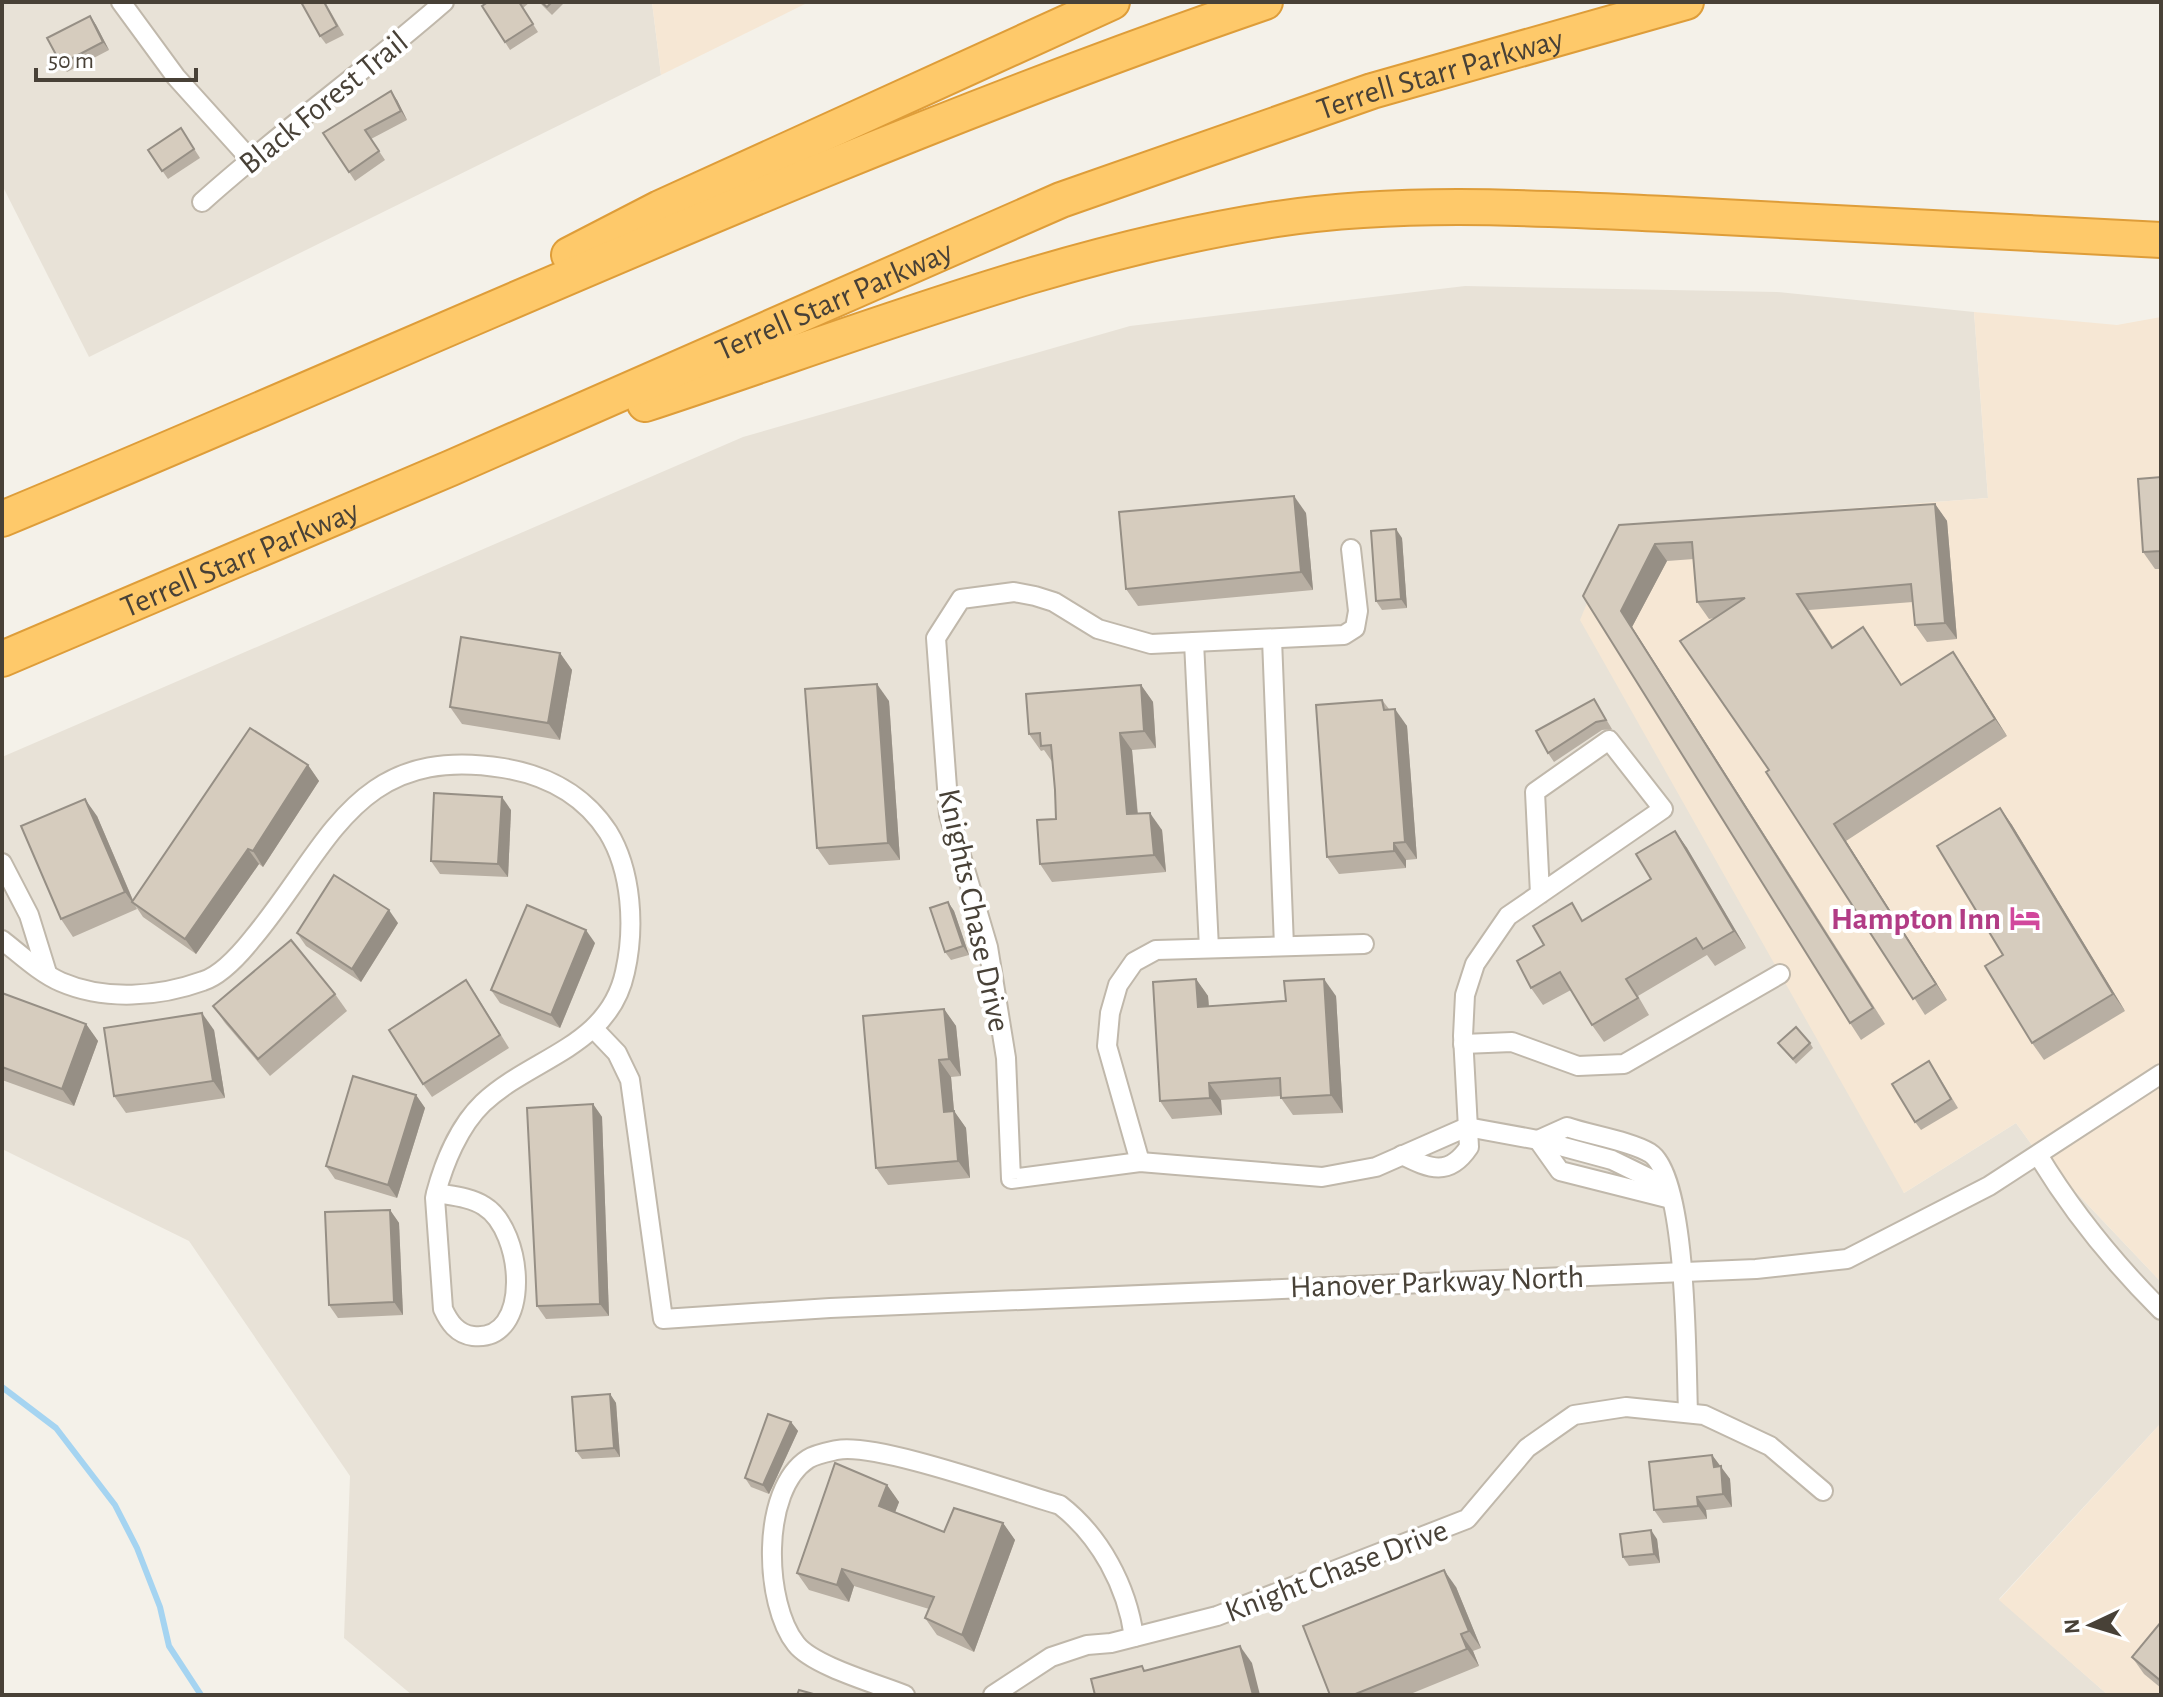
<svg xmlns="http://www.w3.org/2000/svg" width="2163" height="1697" font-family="'Alegreya Sans',sans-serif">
<rect width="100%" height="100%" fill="#f4f1e9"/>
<!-- residential -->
<g fill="#e8e2d7">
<path d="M2,2h650l9,73 -572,282 -87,-172z"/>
<path d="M1465,286l312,6 197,20 14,186 -368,28 284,667 112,-70 18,25 127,134v141l-162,176 109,96h-1696l-68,-57 6,-162 -161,-235 -187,-92v-392l741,-320 387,-111z"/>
</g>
<!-- commercial -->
<g fill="#f6e7d4">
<path d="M652,2h157l-148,73z"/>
<path d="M1974,312l143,13 44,-8v965l-127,-134 -18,-25 -112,70 -324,-573 39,-94 369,-28z"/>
<path d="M2161,1423v272h-53l-109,-95z"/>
</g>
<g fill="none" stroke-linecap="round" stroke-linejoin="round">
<!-- stream -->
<path stroke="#a5d4f1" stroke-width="6" d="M2,1387l54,41 59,77 22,43 23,59 9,39 32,49"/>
<!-- street casing -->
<g stroke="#c0b8ab" stroke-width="22">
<g id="street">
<path d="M121,2l55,75 74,82"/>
<path d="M202,202c78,-70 163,-131 242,-200"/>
<path d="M1351,549l7,62 -3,17 -11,7 -193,9 -53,-15 -44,-27 -19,-6 -21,-4 -53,7 -25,39 13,177 39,132 18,111 5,121 129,-17 182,15 54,-10 91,-40 71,13 74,20 45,22 14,17"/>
<path d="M1272,639l12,307"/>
<path d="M1194,642l15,306"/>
<path d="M2,863l27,52 18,58"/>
<path d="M2,940c18,14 38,33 59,42 44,19 98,15 142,-1 19,-6 38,-28 50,-43 77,-92 102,-194 250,-170 43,7 81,27 105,64 24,39 27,96 17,140 -16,75 -93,85 -142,131 -24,23 -39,60 -47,90l-1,5 8,111c6,13 14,25 30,27 60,7 51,-106 11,-130 -14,-9 -32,-10 -48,-13"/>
<path d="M595,1030l22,23 13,27 33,239 167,-11 926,-39 91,-10 142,-73 172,-112"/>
<path d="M1463,1044l49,-2 66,24 46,-2 156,-90"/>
<path d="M1538,1140l29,-13c23,8 63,14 83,26 38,24 36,213 38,259"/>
<path d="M1538,1140l22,31 111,28"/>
<path d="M1402,1155c28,14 47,22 67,-8l-6,-111 2,-41 10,-31 33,-48 155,-107 -54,-69 -74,52 5,102"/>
<path d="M2038,1155c35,58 75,107 123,155"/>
<path d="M1140,1162l-33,-116 3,-33 8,-28 16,-23 22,-12 208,-6"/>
<path d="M905,1695c-27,-11 -92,-29 -109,-51 -32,-40 -36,-154 12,-185 8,-5 20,-7 29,-9 39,-8 177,42 223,55 40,31 67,81 74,132"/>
<path d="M993,1695l58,-38 36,-12 24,-2 106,-27 250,-97 60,-71 47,-33 52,-8 78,8 66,31 53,45"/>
</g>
</g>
<!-- highway casing -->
<g stroke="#de9d39" stroke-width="38">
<g id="highway">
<path d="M569,255l91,-47 452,-206"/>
<path d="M645,404c208,-68 415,-152 632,-185 129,-19 259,-11 388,-5 165,8 331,18 496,26"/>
<path d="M2,519c420,-174 832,-369 1263,-517"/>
<path id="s1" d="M2,659l449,-191 610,-268 311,-109 314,-89"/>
</g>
</g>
<!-- street -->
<use href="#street" stroke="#fff" stroke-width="18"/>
<!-- highway -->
<use href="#highway" stroke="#fec96a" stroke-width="34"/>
</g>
<!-- wall -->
<g fill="#b8afa3">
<path d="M325,2l19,33 -18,9 -6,-8z"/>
<path d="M488,2h42l-7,6 15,24 -28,18 -28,-44z"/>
<path d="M539,2h23l1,2 -11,11z"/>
<path d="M90,16l6,9 13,25 -42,22 -6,-8z"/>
<path d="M397,100l10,20 -36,19 14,21 -30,21 -32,-48z"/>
<path d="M181,128l19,30 -32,21 -20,-29z"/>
<path d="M2161,477v92h-6l-12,-17z"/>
<path d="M1935,504l12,17 10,118 -30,3 -12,-17 -2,-23 -104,8 24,37 30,-20 39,58 51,-33 54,84 -161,105 101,159 -22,15 -156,-245 -54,-152 -6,1 -12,-17 -3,-43 -27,2 -35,66 253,397 -24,16 -11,-17 -267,-427 36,-71z"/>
<path d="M1306,513l7,77 -175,16 -12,-17z"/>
<path d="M1402,538l5,70 -25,2 -6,-9z"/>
<path d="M560,653l12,17 -12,70 -98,-16 -12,-17z"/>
<path d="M1141,685l12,17 3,46 -24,2 6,64 24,16 4,42 -114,10 -12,-18 16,-45 -3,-56 -9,-13 -3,1 -12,-17z"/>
<path d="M1594,699l18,30 -10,1 -48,32 -6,-9z"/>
<path d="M1382,700l7,9 18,17 10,133 -11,1v8l-67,6 -12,-17z"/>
<path d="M889,701l11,159 -71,5 -12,-17z"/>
<path d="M308,765l11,16 -56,86 -4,-3 -63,90 -53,-37 -8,-12 2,4 -64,28 -12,-18 36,-103 36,84z"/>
<path d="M2000,808l12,17 113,186 -81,49 -12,-17 -29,-88z"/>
<path d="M511,810l-3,67 -68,-3 -9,-13z"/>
<path d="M1675,831l12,17 59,100 -31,18 -8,-11 -69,41 11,19 -45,27 -12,-17 -21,-35 -28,15 -12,-17 53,-68 67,-41z"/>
<path d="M948,902l6,9 15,44 -18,5 -6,-8z"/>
<path d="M398,923l-37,59 -55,-36 -9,-13z"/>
<path d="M595,943l-35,85 -60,-25 -9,-13z"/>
<path d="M1196,979l12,17 1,10 127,-10 7,117 -50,2 -12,-17v-2l-60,4 1,15 -50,4 -12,-18z"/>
<path d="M2,993l84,31 12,17 -24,65 -72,-26z"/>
<path d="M475,993l34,55 -77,49 -9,-13z"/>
<path d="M335,994l12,17 -77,65 -45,-53 -12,-17z"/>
<path d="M944,1009l12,17 5,50 -10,1 3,34 12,17 4,50 -82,7 -12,-17z"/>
<path d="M214,1030l11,68 -99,15 -12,-17z"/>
<path d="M1778,1043h32l3,5 -17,16z"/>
<path d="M1935,1070l23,38 -37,22 -6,-8z"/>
<path d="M416,1095l9,13 -28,90 -62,-19 -9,-13z"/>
<path d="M593,1104l9,13 7,199 -63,3 -9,-13z"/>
<path d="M390,1210l9,13 4,92 -65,3 -9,-13z"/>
<path d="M610,1394l6,9 4,54 -38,2 -6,-8z"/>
<path d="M791,1422l7,9 -29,63 -18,-7 -6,-9z"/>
<path d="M1712,1455l18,24 2,28 -26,3 1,9 -44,4 -9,-13z"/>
<path d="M887,1485l12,17 -4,10 49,20 59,-9 12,17 -41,112 -37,-17 -12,-17 4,-9 -75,-23 -5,16 -40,-12 -12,-17z"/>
<path d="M1657,1539l3,24 -31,3 -6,-9z"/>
<path d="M1456,1587l25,61 -8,3 6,15 -71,29h-78z"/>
<path d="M2161,1622v66l-17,-14 -12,-17z"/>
</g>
<!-- shaded-wall -->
<g fill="#968f85">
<path d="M90,16l6,9 13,25 -6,-8z"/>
<path d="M391,91l6,9 10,20 -6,-9z"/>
<path d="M1294,496l12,17 7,77 -12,-18z"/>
<path d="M1935,504l12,17 10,118 -12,-16z"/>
<path d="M1396,529l6,9 5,70 -6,-9z"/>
<path d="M1655,544l12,17 -35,66 253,397 -264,-413z"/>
<path d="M1953,652l11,16 43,68 -12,-17z"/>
<path d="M560,653l12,17 -12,70 -12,-17z"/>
<path d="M877,684l12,17 11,159 -12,-17z"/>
<path d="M1141,685l12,17 3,46 -12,-17z"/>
<path d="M1395,709l12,17 10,133 -12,-17z"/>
<path d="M1120,733l12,17 7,81 -12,-17z"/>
<path d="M308,765l11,16 -56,86 -10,-16z"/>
<path d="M502,797l9,13 -3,67 -10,-13z"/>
<path d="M85,799l12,17 37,87 -2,-1 5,7 -12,-17z"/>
<path d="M2000,808l12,17 113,186 -12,-17z"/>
<path d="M1150,813l12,17 4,42 -12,-17z"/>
<path d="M1834,824l12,17 101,159 -11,-16z"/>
<path d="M1675,831l12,17 59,100 -12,-17z"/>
<path d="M1394,843l12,17v8l-12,-17z"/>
<path d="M248,849l11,15 -63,90 -11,-15z"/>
<path d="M948,902l6,9 15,44 -6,-9z"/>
<path d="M389,910l9,13 -37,59 -9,-13z"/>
<path d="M586,930l9,13 -35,85 -9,-13z"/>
<path d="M1196,979l12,17 2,28 -12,-17z"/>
<path d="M1324,979l12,17 7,117 -12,-18z"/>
<path d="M944,1009l12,17 5,50 -12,-17z"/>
<path d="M202,1013l12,17 11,68 -12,-17z"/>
<path d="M86,1024l12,17 -24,65 -12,-17z"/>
<path d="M939,1060l12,17 3,34 12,17 4,50 -12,-17 -14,-49z"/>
<path d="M1209,1083l12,17 1,15 -12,-17z"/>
<path d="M416,1095l9,13 -28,90 -9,-13z"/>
<path d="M593,1104l9,13 7,199 -9,-12z"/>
<path d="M390,1210l9,13 4,92 -9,-13z"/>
<path d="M610,1394l6,9 4,54 -6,-9z"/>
<path d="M791,1422l7,9 -29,63 -6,-9z"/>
<path d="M1712,1455l18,24 2,28 -9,-13 -9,-27z"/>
<path d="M887,1485l12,17 -8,21 -12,-17z"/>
<path d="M1697,1497l9,13 1,9 -9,-13z"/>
<path d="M1003,1523l12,17 -41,112 -12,-17z"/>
<path d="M1651,1530l6,9 3,24 -6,-9z"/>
<path d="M842,1569l12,17 -5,16 -12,-17z"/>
<path d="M1444,1570l12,17 25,61 -12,-17z"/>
<path d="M1461,1634l12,17 6,15 -12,-17z"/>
<path d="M1240,1646l12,17 8,32h-7z"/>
</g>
<!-- building -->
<g fill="#d6ccbe" stroke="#968f85" stroke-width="2">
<path d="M301,2h23l13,24 -17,10z"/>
<path d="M488,2h31l14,22 -28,18 -23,-36z"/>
<path d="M541,2h11l-5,5z"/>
<path d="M90,16l13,26 -42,22 -14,-26z"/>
<path d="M391,91l10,20 -36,19 14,21 -30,21 -26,-39z"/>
<path d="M181,128l13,21 -32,22 -14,-21z"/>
<path d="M2161,477v74l-18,1 -5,-73z"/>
<path d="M1294,496l7,76 -175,17 -7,-77z"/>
<path d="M1935,504l10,119 -30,2 -4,-41 -114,10 35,54 31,-21 38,58 52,-33 42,67 -161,105 102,160 -23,15 -147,-227 3,-2 -89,-129 65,-43 -48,4 -5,-60 -37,2 -34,67 252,397 -23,15 -267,-427 36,-71z"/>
<path d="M1396,529l5,70 -25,2 -5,-70z"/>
<path d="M461,637l99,16 -12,70 -98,-16z"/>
<path d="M877,684l11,159 -71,5 -12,-159z"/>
<path d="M1141,685l3,46 -24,2 7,81 23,-1 4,42 -114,9 -3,-44 19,-1 -1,-29 -4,-45 -10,1 -1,-13 -11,1 -3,-40z"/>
<path d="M1594,699l12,21 -10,2 -48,31 -12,-22z"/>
<path d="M1382,700l2,10 11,-1 10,133 -11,1v8l-67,6 -11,-152z"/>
<path d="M250,728l58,37 -55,86 -5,-2 -63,90 -53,-37z"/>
<path d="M434,793l68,4 -4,67 -67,-3z"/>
<path d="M85,799l40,93 -64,27 -40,-93z"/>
<path d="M2000,808l113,186 -81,49 -47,-77 18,-11 -66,-109z"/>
<path d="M1675,831l59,100 -31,18 -7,-11 -70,41 12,19 -46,27 -32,-53 -29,16 -14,-27 27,-16 -11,-19 39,-23 10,18 69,-42 -15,-25z"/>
<path d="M334,875l55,35 -37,59 -55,-36z"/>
<path d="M948,902l15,44 -18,6 -15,-44z"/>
<path d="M527,905l59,25 -35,85 -60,-25z"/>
<path d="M291,940l44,54 -77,65 -45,-53z"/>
<path d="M1196,979l2,28 88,-6 -2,-20 40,-2 7,116 -50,3 -1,-20 -71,5 1,15 -50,3 -7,-119z"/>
<path d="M466,980l34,55 -77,49 -34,-54z"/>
<path d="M2,993l84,31 -24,65 -60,-22z"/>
<path d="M944,1009l5,50 -10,1 5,52 10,-1 4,50 -82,7 -13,-152z"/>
<path d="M202,1013l11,68 -99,15 -10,-68z"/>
<path d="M1796,1027l14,16 -17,16 -15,-16z"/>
<path d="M1929,1061l22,38 -36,23 -23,-38z"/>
<path d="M353,1076l63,19 -28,90 -62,-19z"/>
<path d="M593,1104l7,200 -63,2 -10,-198z"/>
<path d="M390,1210l4,92 -65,3 -4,-93z"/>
<path d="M610,1394l4,54 -38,3 -4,-54z"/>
<path d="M768,1414l23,8 -28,63 -18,-7z"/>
<path d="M1712,1455l2,12 7,-1 2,28 -26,3 1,9 -44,4 -5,-48z"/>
<path d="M835,1463l52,22 -8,21 65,26 10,-24 49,15 -41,112 -37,-17 9,-21 -92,-28 -5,16 -40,-12z"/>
<path d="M1651,1530l3,24 -31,3 -3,-23z"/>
<path d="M1444,1570l25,61 -8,3 6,15 -114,46h-23l-27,-69z"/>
<path d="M2161,1622v59l-29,-24z"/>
<path d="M1240,1646l13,49h-158l-4,-16 51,-13 2,5z"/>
<path d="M799,1690l18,5h-20z"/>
</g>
<!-- icons -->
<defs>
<g id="hotel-bare" transform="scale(2.4)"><path d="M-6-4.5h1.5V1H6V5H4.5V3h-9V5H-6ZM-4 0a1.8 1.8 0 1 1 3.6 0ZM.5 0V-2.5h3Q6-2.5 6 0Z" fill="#d1479c" stroke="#fff" stroke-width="2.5" paint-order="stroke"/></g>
</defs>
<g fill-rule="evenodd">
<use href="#hotel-bare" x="2025" y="918"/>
</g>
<g text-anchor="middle" stroke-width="8" stroke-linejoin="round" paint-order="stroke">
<!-- street labels -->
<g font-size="32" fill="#484137" stroke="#fff">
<text dy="11" stroke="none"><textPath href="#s1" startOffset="1554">Terrell Starr Parkway</textPath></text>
<text transform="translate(323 102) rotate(-39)" y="11">Black Forest Trail</text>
<text dy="11" stroke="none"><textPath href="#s1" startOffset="906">Terrell Starr Parkway</textPath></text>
<text dy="11" stroke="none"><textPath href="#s1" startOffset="258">Terrell Starr Parkway</textPath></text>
<text transform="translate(975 910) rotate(78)" y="11">Knights Chase Drive</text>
<text transform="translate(1437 1281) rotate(-2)" y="11">Hanover Parkway North</text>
<text transform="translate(1336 1570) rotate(-21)" y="11">Knight Chase Drive</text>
</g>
<!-- hotel labels -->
<g font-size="32" font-weight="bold" fill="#b23c85" stroke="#fff" text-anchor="end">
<text x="2001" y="929">Hampton Inn</text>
</g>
</g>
<!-- border -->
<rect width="2163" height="1697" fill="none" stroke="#484137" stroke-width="8"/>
<!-- north arrow -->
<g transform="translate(2091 1625) rotate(266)" stroke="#ffffff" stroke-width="6" paint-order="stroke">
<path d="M0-6L14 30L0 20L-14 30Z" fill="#484137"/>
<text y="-12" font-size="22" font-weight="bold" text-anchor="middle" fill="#484137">N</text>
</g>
<!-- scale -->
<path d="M36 68v12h160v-12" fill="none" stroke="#484137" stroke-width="4"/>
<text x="48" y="68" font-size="24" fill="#484137" stroke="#ffffff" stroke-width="6" paint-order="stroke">50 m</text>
</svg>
